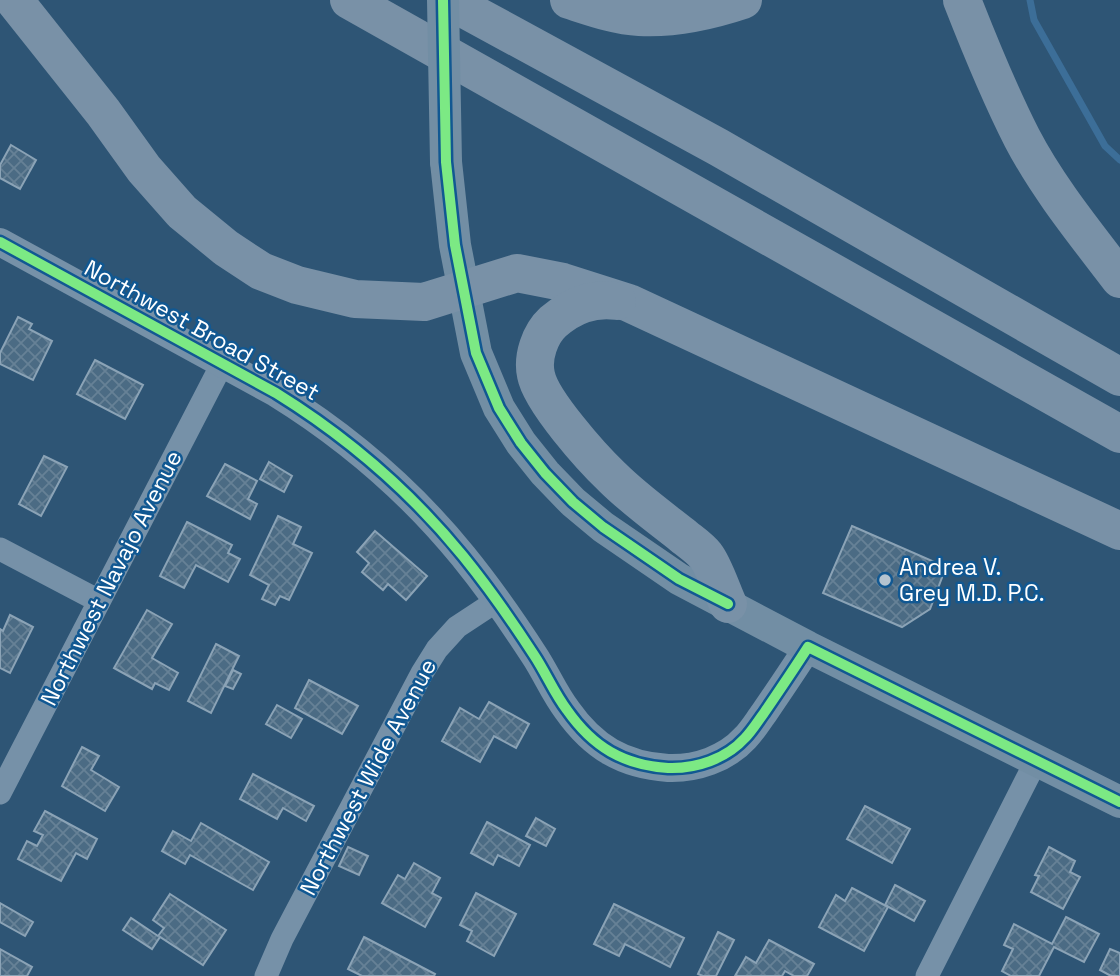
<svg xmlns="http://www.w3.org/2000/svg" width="1120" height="976" font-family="'Space Grotesk',sans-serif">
<defs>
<pattern id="building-cross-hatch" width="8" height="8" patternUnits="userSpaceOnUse" patternTransform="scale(1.75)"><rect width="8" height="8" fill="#4b6b84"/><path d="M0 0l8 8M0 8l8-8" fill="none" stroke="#668196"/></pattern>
</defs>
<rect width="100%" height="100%" fill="#2e5575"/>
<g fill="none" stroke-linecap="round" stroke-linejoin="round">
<!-- stream -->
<path stroke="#3c6e98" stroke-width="7" d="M1030,0l4,20 71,126 15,14"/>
</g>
<!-- building -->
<g fill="url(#building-cross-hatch)" stroke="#8ba3b6" stroke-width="2">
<path d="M11,145l25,15 -16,29 -20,-11v-13z"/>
<path d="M18,317l14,7 -3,5 23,12 -19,39 -33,-16v-11z"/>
<path d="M95,360l48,25 -18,34 -48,-25z"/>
<path d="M44,456l23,11 -26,49 -22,-12z"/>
<path d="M269,462l23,14 -8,16 -24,-13z"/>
<path d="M225,464l32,17 -9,18 9,5 -7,15 -43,-23z"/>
<path d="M278,516l23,11 -8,17 19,9 -23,47 -9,-4 -5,9 -13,-6 7,-14 -19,-10z"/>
<path d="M187,522l45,23 -4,8 12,6 -12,23 -32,-17 -12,23 -24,-12z"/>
<path d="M852,526l94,41 -16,42 -28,18 -79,-34z"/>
<path d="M375,531l52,45 -21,24 -18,-16 -5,6 -21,-18 7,-9 -12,-11z"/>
<path d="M147,610l25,14 -20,34 26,15 -9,17 -14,-7 -3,6 -38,-21z"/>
<path d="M10,615l23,12 -23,46 -10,-5v-39l3,2z"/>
<path d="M216,644l23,12 -28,57 -23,-12z"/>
<path d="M233,670l8,4 -8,15 -8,-3z"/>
<path d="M309,680l49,26 -16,28 -47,-26z"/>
<path d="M489,702l40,22 -13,24 -22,-12 -14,26 -38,-21 18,-33 19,11z"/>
<path d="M277,705l25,14 -11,19 -25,-14z"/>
<path d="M82,747l17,9 -8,14 28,17 -14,24 -43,-25z"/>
<path d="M253,774l61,32 -8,15 -23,-13 -6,11 -37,-20z"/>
<path d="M865,806l45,23 -18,34 -45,-24z"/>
<path d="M45,811l52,28 -10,20 -11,-6 -15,28 -43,-22 9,-18 10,5 6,-11 -9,-4z"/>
<path d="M536,818l19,11 -9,17 -20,-10z"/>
<path d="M487,822l43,23 -11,21 -21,-11 -5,10 -22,-12z"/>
<path d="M201,823l68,39 -16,28 -63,-35 -5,9 -23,-13 11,-20 18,10z"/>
<path d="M348,847l20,9 -9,19 -20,-9z"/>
<path d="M1049,847l26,14 -5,11 10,5 -17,32 -32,-17 8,-16 -4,-1z"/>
<path d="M414,863l26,15 -8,15 9,5 -16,29 -43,-24 16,-28 7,4z"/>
<path d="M895,885l30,16 -11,20 -29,-16z"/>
<path d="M852,888l36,19 -24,44 -45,-24 17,-32 9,6z"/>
<path d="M476,893l40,21 -22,42 -27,-15 5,-10 -12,-6z"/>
<path d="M170,894l56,36 -23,35 -43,-28 -8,12 -29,-19 8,-12 27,18 6,-8 -11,-8z"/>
<path d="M0,903l33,19 -8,14 -25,-14z"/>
<path d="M614,904l70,34 -14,29 -45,-23 -6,12 -25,-12z"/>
<path d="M1066,917l33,17 -15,28 -30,-15 -15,29h-28l-9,-5 11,-22 -9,-4 10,-21 38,20z"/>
<path d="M718,932l16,8 -18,36h-13l-5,-2z"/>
<path d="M364,937l71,37 -1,2h-72l-14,-7z"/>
<path d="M769,940l45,24 -7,12h-13l-9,-5 -3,5h-47l11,-19 10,6z"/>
<path d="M0,949l32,18 -5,9h-27z"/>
<path d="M1110,949l10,4v23h-9l-11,-6z"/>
</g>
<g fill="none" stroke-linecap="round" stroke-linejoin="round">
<!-- minor -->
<g stroke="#7691a8" stroke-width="23">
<path d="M0,549l99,52"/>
<path d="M0,793l222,-429"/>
<path d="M266,976l16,-37 140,-266 15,-24 20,-22 41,-27"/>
<path d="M927,976l110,-217"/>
</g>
<!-- tertiary -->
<path stroke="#7691a8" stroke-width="28" d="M0,242l276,151c71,44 134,98 187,163 26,32 49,65 71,99 12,18 20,38 33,55 26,37 56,55 101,58 28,1 58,-9 77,-30 7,-7 13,-17 19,-25 15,-22 30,-44 44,-66"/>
<!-- secondary -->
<path stroke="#728ea4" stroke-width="32" d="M446,162l9,83 21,108 23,55 22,35 24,30 28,29 30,25 76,52 129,68 312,155"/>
<!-- motorway -->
<g stroke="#7991a7" stroke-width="38">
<path d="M14,0l89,112 41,57 38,43 44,36 35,23 36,14 58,14 69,3 93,-29 46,9 66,21 491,228"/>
<path d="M349,0l771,434"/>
<path d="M448,0l270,147 402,230"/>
<path d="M569,0c22,7 47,16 70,17 35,2 71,-6 104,-17"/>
<path d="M962,0c18,46 37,93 60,138 26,50 63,95 98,141"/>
<path d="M617,301c-25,-3 -44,4 -64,21 -13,12 -21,35 -17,53 5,26 56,83 76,102 21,21 46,39 70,58 7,6 18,13 24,21 8,10 16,35 22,48"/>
</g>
<!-- secondary-bridge -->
<path stroke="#728ea4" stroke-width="32" d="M443,0l3,162"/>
<!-- cycleway casing -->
<g stroke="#115892" stroke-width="15">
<g id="cycleway">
<path d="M443,0l3,162 9,83 21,108 23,55 22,35 24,30 28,29 30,25 76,52 49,25"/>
<path d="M0,242l276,151c71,44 134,98 187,163 26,32 49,65 71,99 12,18 20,38 33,55 26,37 56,55 101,58 28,1 58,-9 77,-30 7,-7 13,-17 19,-25 15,-22 30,-44 44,-66l312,155"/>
</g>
</g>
<!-- cycleway -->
<use href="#cycleway" stroke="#7ce984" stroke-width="10"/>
</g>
<!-- markers -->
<circle fill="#b6c4cf" stroke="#115892" stroke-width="2.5" cx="885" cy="580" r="7"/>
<g text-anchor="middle" stroke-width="5" stroke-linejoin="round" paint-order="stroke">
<!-- street labels -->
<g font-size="23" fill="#fff" stroke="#115892">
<text transform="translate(202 330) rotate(29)" y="8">Northwest Broad Street</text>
<text transform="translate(111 578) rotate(-63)" y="8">Northwest Navajo Avenue</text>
<text transform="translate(368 777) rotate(-62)" y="8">Northwest Wide Avenue</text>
</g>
<!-- poi labels -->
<g font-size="23" fill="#fff" stroke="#115892" text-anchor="start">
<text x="899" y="575">Andrea V.<tspan x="899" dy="26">Grey M.D. P.C.</tspan></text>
</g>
</g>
</svg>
